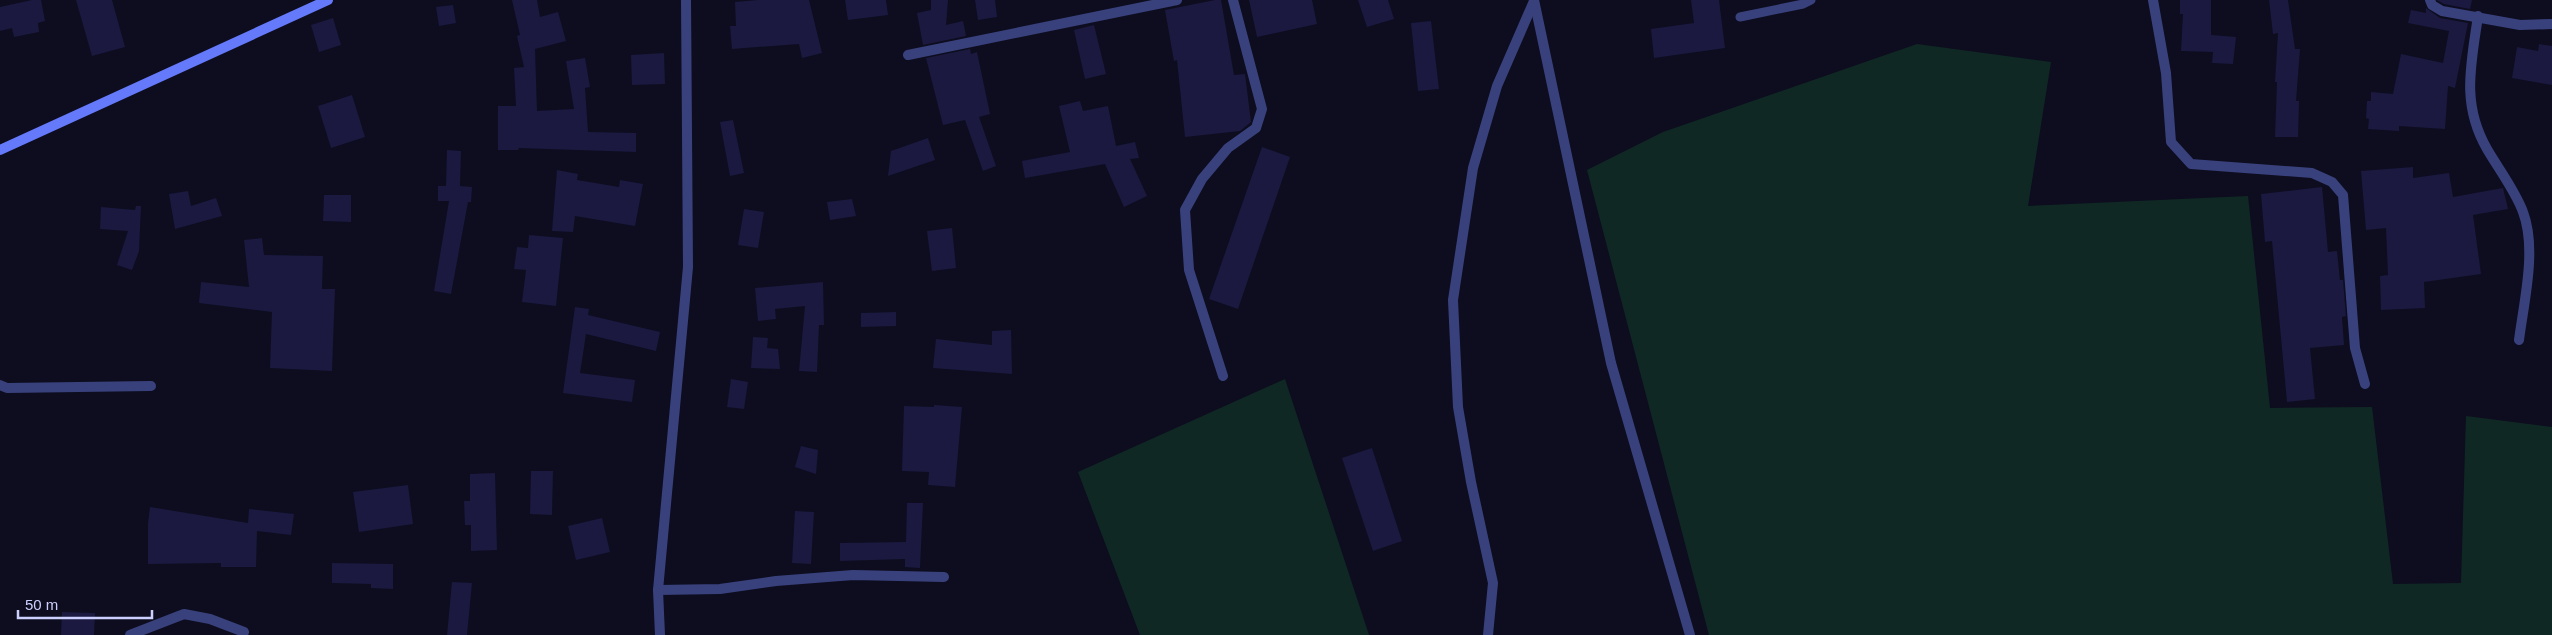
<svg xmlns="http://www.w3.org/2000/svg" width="2552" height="635" font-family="Helvetica,sans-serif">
<rect width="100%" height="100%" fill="#0d0d1f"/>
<!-- green -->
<g fill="#102824">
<path d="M1917,44l134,18 -23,144 220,-10 22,212 102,-1 21,177 68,-1 5,-167 86,11v208h-843l-122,-465 76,-38z"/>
<path d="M1285,379l84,256h-229l-62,-163z"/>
</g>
<!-- building -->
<g fill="#1b193f">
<path d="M32,0h9l4,21 -7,2 1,9 -25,5 -2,-9 -12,3v-24z"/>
<path d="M76,0h36l13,47 -33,9z"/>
<path d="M512,0h25l3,17 18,-5 8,29 -31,8 2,62 37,-2 -8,-48 19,-3 5,29 -5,1 3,44 48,1v19l-117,-4 -1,2h-20v-44h18l-2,-38 10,-1 -7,-31 3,-1z"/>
<path d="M758,0h51l13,53 -20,5 -3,-14 -67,5 -2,-23h6l-1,-24z"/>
<path d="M845,0h41l2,15 -40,5z"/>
<path d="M931,0h17l-2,25 17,-4 3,15 -43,9 -6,-32 14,-3z"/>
<path d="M975,0h20l2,17 -19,3z"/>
<path d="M1215,0h6l13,75 11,-1 6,48 -11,9 -55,6 -8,-77 -3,1 -9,-51z"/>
<path d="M1249,0h63l5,24 -60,13z"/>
<path d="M1358,0h30l6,19 -27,8z"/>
<path d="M1691,0h28l6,48 -71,10 -3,-29 43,-6z"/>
<path d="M2180,0h31v35l25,2 -3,27 -21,-1 1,-11 -32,-1 2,-37h-3z"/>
<path d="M2269,0h19l7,49h5l-4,52h3l-1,36h-23l2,-55h-2l3,-49 -5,1z"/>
<path d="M2437,0h35l-2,9 -26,-5z"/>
<path d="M453,5l3,18 -17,3 -3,-19z"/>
<path d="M2426,8l14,10 28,5 -13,65 -7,-2 -3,43 -46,-3v5l-31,-2 1,-10 -3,-1 1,-17h4v-9l22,2 8,-40 42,9 6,-32 -41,-8 3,-13 15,3z"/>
<path d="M333,18l8,27 -22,7 -8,-27z"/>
<path d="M1431,21l8,68 -21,2 -7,-68z"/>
<path d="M1094,25l12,49 -21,5 -11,-49z"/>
<path d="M2539,44l13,2v39l-40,-7 5,-31 21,4z"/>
<path d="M970,49l1,5 6,-2 13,62 -11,3 17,49 -13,5 -18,-51 -22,5 -17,-67z"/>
<path d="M664,53l1,31 -33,1 -1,-30z"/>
<path d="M352,95l13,42 -34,11 -13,-42z"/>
<path d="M1080,101l3,10 25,-5 8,40 19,-4 4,16 -9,1 17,37 -23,11 -19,-43 -80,14 -3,-17 48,-9 -11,-46z"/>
<path d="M733,120l11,53 -14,3 -10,-54z"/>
<path d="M928,138l7,22 -47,16 3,-25z"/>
<path d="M1262,147l28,10 -52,152 -29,-10z"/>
<path d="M447,150l14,1 -1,35 12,1 -1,15h-3l-17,92 -17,-3 15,-90h-11v-15h8z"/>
<path d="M2413,167v11l36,-5 4,24 50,-9 5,21 -35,6 8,59 -57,8 1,26 -44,2 -1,-34 8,-1 -2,-47 -20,2 -5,-59z"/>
<path d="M557,170l21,4 -1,6 42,7 1,-7 23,4 -8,42 -60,-10 -2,16 -21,-1z"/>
<path d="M2322,187l6,65 9,-1 3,29h3l3,36 -4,1 2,28 -34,3 5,51 -28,3 -15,-161 -7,1 -4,-48z"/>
<path d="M188,191l3,15 25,-8 6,18 -47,13 -6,-35z"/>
<path d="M324,195h27v27l-28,-1z"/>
<path d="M852,199l4,17 -26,4 -3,-18z"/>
<path d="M136,206h5l-2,45 -7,19 -15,-5 11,-34 -28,-2 1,-22 34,3z"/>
<path d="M744,209l20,3 -6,36 -20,-3z"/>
<path d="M952,228l4,40 -24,3 -5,-40z"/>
<path d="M529,235l34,3 -7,68 -34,-4 4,-32 -12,-1 3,-22 11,1z"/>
<path d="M262,238l2,17 59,1 -1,33h13l-3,82 -62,-3 2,-56 -73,-9 2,-21 48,5 -5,-47z"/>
<path d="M823,282l1,43h-5l-2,47 -18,-1 6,-65 -30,3 1,10 -18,2 -3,-33z"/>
<path d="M575,307l14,2 -1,6 72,17 -4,19 -70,-17 -6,39 55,7 -3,22 -69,-9z"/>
<path d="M896,312v14l-35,1v-14z"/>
<path d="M1011,330l1,44 -79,-6 3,-29 56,6v-14z"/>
<path d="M753,337l15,1 -1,10 11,1 2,20 -29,-1z"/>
<path d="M731,379l17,3 -4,27 -17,-2z"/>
<path d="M934,405l28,2 -7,80 -27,-2 1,-13 -27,-1 2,-65 30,1z"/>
<path d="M801,446l17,4 -2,24 -21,-7z"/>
<path d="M1372,448l30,93 -29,10 -31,-93z"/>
<path d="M531,471h22l-1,44 -22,-1z"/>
<path d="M495,473l2,77 -26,1v-26h-6l-1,-24h6v-27z"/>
<path d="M408,485l5,39 -54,8 -6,-40z"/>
<path d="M907,503h16l-3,65 -15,-1v-8l-65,2v-18l66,-1z"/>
<path d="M150,507l98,16 1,-14 45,5 -3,21 -34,-4 -1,36h-35v-4l-73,1v-41z"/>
<path d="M795,511l19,1 -3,52 -19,-1z"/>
<path d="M602,518l8,34 -34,8 -8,-34z"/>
<path d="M332,563l61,1v25l-22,-1v-4l-39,-1z"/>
<path d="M452,582l20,1 -5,52h-20z"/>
<path d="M62,612l33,1 -1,22h-33z"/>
</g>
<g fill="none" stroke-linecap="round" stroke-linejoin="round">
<!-- lane -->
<path stroke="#39417d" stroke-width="9" d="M1740,17l63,-13 8,-4"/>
<!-- street -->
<g stroke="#39417d" stroke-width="10">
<path d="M1534,0l77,363 79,272"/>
<path d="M2153,0l13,73 5,69 20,22 121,9 20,9 11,13 12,153 10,36"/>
<path d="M2430,0l2,5 10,6 78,14 32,-1"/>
<path d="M2478,16c-7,49 -17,88 9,133 11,19 29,43 36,63 14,37 1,89 -4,128"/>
<path d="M908,55l269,-55"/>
<path d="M1223,376l-34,-106 -4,-60 17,-31 26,-31 28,-20 6,-19 -29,-109"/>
<path d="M0,385l7,3 144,-2"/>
<path d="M658,590l62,-1 56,-8 77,-6 91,2"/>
<path d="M130,635l54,-21 26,5 34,13"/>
<path d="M660,635l-2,-45 30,-323 -2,-267"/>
<path d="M1488,635l5,-52 -22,-101 -13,-75 -5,-107 20,-132 24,-82 37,-85"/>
</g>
<!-- secondary -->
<path stroke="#6579fb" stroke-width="10" d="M0,150l328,-150"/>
</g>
<!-- scale -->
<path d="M18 610v8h134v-8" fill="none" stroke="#cccefe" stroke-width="2.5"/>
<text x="25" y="610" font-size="15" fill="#cccefe" stroke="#0d0d1f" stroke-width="4" paint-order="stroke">50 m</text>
</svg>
